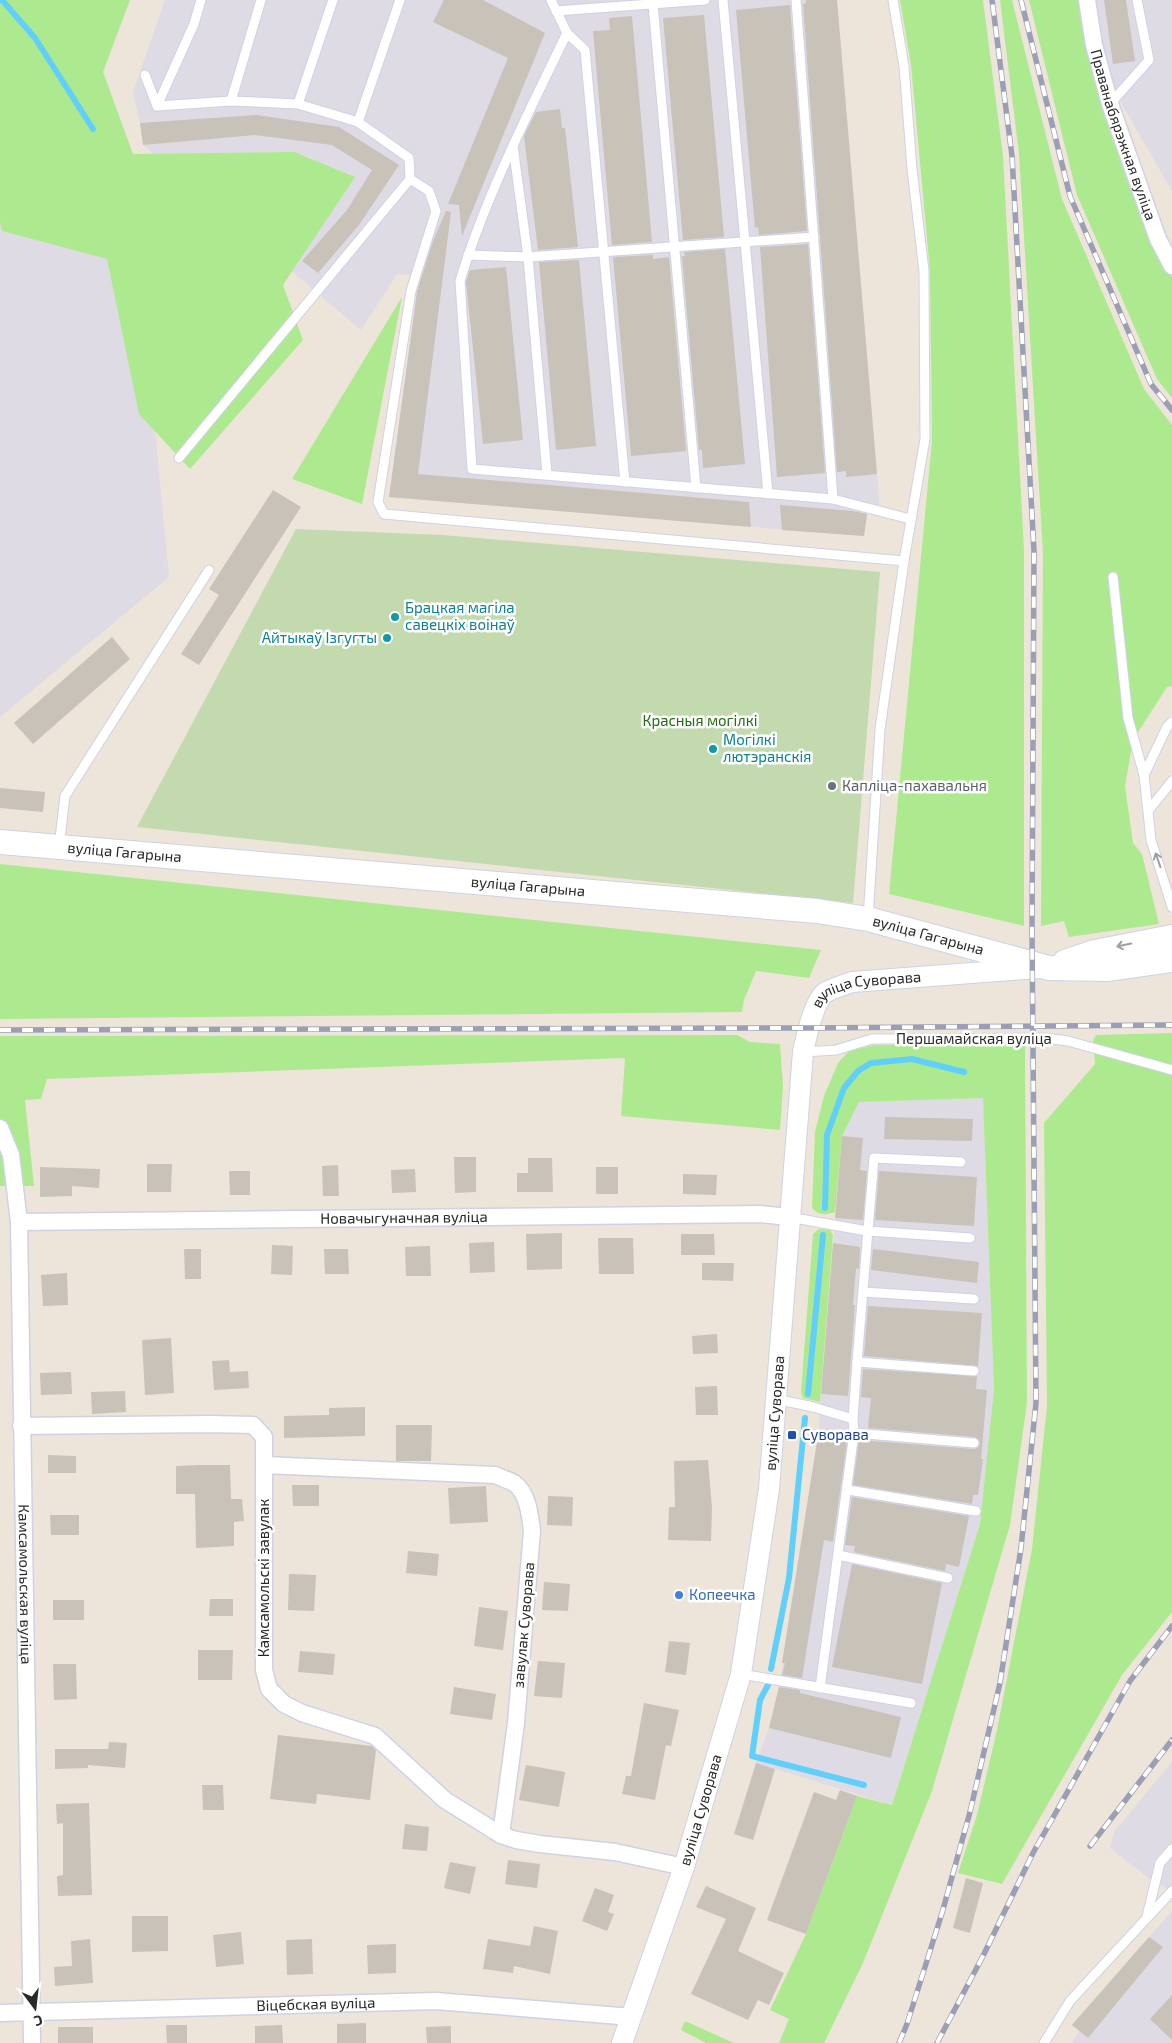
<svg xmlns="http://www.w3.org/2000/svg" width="1172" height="2043" font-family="'Exo 2',sans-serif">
<rect width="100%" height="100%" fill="#ede5d9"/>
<!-- industrial -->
<g fill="#dedbe4">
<path d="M165,0h672l43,511 -13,1 -3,24 -475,-39 30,-221 -22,-2 -36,56 -218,-185 -3,-22 -7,-31z"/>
<path d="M1096,0h76v191l-64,-111z"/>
<path d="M0,80l134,129 35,368 -169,140z"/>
<path d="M983,1098l11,291 -14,135 -88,281 -136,-42 13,-35 10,-40 40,-259 23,-293 17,-34z"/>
<path d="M1172,1762v130l-22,-13 -40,-31 4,-16z"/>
<path d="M1172,1911v132h-100l8,-13 -8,-5z"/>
</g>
<!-- green -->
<g fill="#adea8f">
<path d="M0,0h130l-27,72 30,82 161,-2 61,25 -72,108 20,55 -113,129 -51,-55 -32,-155 -105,-28 -2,-9z"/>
<path d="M900,0h83l20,156 21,394v376l-135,-32 43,-453 -2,-170 -19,-206z"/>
<path d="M1000,0h12l50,199 82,190 28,36v261l-5,1 -34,53 -8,46 8,57 9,11 17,70 -90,13 -5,-16 -23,5 2,-373 -24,-399z"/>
<path d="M1029,0h51l73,242 19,35v121l-15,-19 -80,-184z"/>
<path d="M402,297l-40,207 -70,-25z"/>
<path d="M0,864l821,86 -12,28 -53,-7 -12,29 -2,12 -742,7z"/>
<path d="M1172,1033v579l-50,63 -120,209 -44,-11 19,-58 20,-85 35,-181 15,-143 -3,-283 51,-59 -2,-24 3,-5z"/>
<path d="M737,1035l13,7 30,2 3,42 -3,44 -159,-14 4,-58 -578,21 -6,20 -16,1 9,86h-14l-20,-64v-86z"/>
<path d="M1025,1043l2,360 -17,122 -78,266 -69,172 -39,80h-45l10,-24 -19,-9 36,-76 51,-138 35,9 88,-281 14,-135 -11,-291 -124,4 -17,34 -7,76c-9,3 -16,4 -23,-4l3,-76 9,-36 14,-33 11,-12 25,-6z"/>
<path d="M0,1139l11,47h-11z"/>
<path d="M819,1229l11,1 3,5 -13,167 -17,-4 -2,-6 12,-158z"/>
<path d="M685,2021l49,22h-28l-25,-13z"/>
</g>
<!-- cemetery -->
<path fill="#c3d9ae" d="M296,529l146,6 438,37 -27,331 -716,-76z"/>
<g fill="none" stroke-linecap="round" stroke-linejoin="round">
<!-- stream -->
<g stroke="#60d0fb" stroke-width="6">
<path d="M2,0l33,38 58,91"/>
<path d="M825,1208l2,-73 17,-47 14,-17 13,-8 41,-4 52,13"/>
<path d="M808,1394l15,-159"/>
<path d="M771,1669l18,-91 16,-160"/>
<path d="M768,1685l-8,15 -8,56 112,29"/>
</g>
</g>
<!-- building -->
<g fill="#c8c2b9">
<path d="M444,0h39l62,33 -83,203 -3,-31 -11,-1 60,-146 -75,-36z"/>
<path d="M806,0h31l40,474 -31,3v-6l-9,1 -34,-468 3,-1z"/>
<path d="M1104,0h22l9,61 -22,3z"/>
<path d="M790,5l17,226 -48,4 -1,-8 -3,1 -19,-218z"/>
<path d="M704,15l20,222 -41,3 -20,-222z"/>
<path d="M632,16l20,226 -40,3 -19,-214 17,-1 -1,-12z"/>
<path d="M560,109l2,19h3l13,119 -40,3 -14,-114 12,-24z"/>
<path d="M257,115l82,12 60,38 -40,60 -41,48 -16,-12 45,-51 25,-40 -40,-25 -77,-10 -112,10 -3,-22z"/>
<path d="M446,211l5,1 -33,262 331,28 2,25 -362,-30 28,-205 16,-51z"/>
<path d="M808,244l17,229 -48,4 -17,-230z"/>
<path d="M725,249l20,215 -42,4 -1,-18h-3l-17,-194h3l-1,-4z"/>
<path d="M653,255v4l16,-2 17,194 -55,5 -18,-199z"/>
<path d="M579,260l17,186 -40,4 -17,-188z"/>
<path d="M506,267l17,173 -40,4 -17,-162 4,-12z"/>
<path d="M273,490l28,17 -102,158 -18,-11 38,-59 -10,-6z"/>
<path d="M780,505l73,6 14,3 -3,22 -82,-6z"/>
<path d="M112,637l18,22 -97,85 -19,-21z"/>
<path d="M0,788l45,4 -2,20 -43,-4z"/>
<path d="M885,1117l88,2 -1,22 -88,-2z"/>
<path d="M842,1136l21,2 -3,32 7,1 -4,49 -28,-2z"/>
<path d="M454,1157h22v35l-21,1z"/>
<path d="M528,1158h24l1,34h-36v-19h11z"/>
<path d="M147,1164h25l-1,28h-24z"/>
<path d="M338,1165l1,31h-16l-1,-30z"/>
<path d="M40,1167l60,2 -1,19 -27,-2v10l-32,1z"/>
<rect x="596" y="1167" width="22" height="27"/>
<path d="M415,1169l1,23 -24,1 -1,-23z"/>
<path d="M229,1171h21v24h-20z"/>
<path d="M879,1171l98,6 -3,49 -99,-6z"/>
<path d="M683,1174l34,1 -1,20 -33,-1z"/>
<path d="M562,1233v36l-35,1 -1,-36z"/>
<path d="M681,1234h33l1,21h-34z"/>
<path d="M598,1238h35l1,36h-35z"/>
<path d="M494,1242l1,30 -25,1 -1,-30z"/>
<path d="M833,1243l27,4 -1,22 -3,-1 -3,37h2l-7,91 -27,-2z"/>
<path d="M272,1245l21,1 -1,29 -21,-1z"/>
<path d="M430,1246l1,30h-25l-1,-29z"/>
<path d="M184,1249h17v30h-16z"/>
<path d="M324,1249h24l1,25h-24z"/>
<path d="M873,1249l106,13 -2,21 -106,-13z"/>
<path d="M702,1263h32l-1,18 -31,-1z"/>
<path d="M67,1273l1,32 -25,1 -2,-31z"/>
<path d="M868,1306l114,7 -4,53 -114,-10z"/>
<path d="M717,1334l1,19 -25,1 -1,-18z"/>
<path d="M171,1338l3,55 -29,2 -3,-55z"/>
<path d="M229,1360l1,12 18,-1 1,17 -35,2 -2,-29z"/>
<path d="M863,1369l114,7 -1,13 11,1 -6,69h2l-5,36h-5l-1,9 -119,-19 6,-45 114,9 4,-1 3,-4 -1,-4 -4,-3 -107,-9 3,-30 -10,-1z"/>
<path d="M71,1372l1,22 -31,1 -1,-22z"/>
<path d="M717,1386l1,29h-22l-1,-28z"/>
<path d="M125,1391l1,21 -34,2 -1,-22z"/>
<path d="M365,1407v29l-81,2v-22l45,-1v-7z"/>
<path d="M396,1425h36l-1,36h-35z"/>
<path d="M819,1429l29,5 -15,108 -9,-2 -22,138 -20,-3 3,-12h-3z"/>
<path d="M48,1455l28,1v17h-28z"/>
<path d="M708,1460l4,48 -1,33 -43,-1 1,-33h6l-1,-46z"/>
<path d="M199,1465h31l1,34h11l2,22 -10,1v24l-38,2 -1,-54h-19v-28z"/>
<path d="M292,1485h27v21h-26z"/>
<path d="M486,1486l2,36 -38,2 -2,-36z"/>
<path d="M548,1496l25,1 -1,29 -25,-1z"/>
<path d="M852,1497l117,19 -10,51 -13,-3 -1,7 -91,-19 1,-6 -10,-1z"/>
<path d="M50,1515h29v20h-28z"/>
<path d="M408,1551l31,3 -2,22 -31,-3z"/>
<path d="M852,1564l90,19 -20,101 -90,-17z"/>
<path d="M289,1574l27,1 -2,36 -26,-1z"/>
<path d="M544,1582l26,2 -2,27 -26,-1z"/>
<path d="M210,1599h23v17h-24z"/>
<rect x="53" y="1600" width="31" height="20"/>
<path d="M479,1607l29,4 -5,39 -29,-4z"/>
<path d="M669,1641l21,2 -4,32 -21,-3z"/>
<path d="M198,1650h35l-1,30h-34z"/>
<path d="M300,1651l35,3 -2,21 -35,-3z"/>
<path d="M538,1661l27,2 -3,35 -28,-2z"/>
<path d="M53,1664h23l1,35 -23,1z"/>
<path d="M454,1687l42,7 -4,26 -42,-6z"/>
<path d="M779,1687l21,3v3l101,24 -10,41 -122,-30z"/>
<path d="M644,1703l35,7 -8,36 -5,-1 -11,55 -33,-6 4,-18h5z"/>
<path d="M278,1735l94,11 4,4 -6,50 -53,-6 -1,10 -46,-5z"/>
<path d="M109,1742l18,1 -2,25 -37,-3v3l-33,1v-20h53z"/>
<path d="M756,1763l19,6 -22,71 -19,-6z"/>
<path d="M526,1765l39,7 -6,35 -40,-7z"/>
<path d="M202,1785h21l1,25h-21z"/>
<path d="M840,1790l17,6 -51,138 -39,-14 47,-128 22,8z"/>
<path d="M89,1803l3,92 -34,1 -1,-20 6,-1v-52l-6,1 -1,-20z"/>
<path d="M405,1824l24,3 -2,24 -25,-2z"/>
<path d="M508,1860l32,4 -3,24 -32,-4z"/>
<path d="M450,1862l26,5 -6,27 -26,-6z"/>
<path d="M966,1878l17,5 -13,50 -17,-5z"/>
<path d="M706,1886l50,22 -18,43 46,22 -15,32 -11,-5 -10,20 -57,-26 35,-75 -30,-12z"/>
<path d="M595,1888l19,7 -6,17 6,2 -7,17 -25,-10z"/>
<path d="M132,1916h36v35l-36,1z"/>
<path d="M534,1926l24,5 -8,43 -36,-8 -1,7 -30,-4 5,-30 42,7z"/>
<path d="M241,1932l3,32 -28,3 -3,-32z"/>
<path d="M1149,1937l14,10 -75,91 -16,-13z"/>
<path d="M90,1939l3,44 -38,3 -1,-19 18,-1 -1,-25z"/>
<path d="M312,1939l1,35 -26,1 -1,-35z"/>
<path d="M396,1944v29l-28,1 -1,-29z"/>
<path d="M1172,1995v45l-22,-21z"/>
<path d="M366,2023v20h-29v-19z"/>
<path d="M166,2025h21v18h-20z"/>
<path d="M282,2025l1,18h-28v-17z"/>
<path d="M451,2026v17h-24l-1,-16z"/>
<rect x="58" y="2027" width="35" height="16"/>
</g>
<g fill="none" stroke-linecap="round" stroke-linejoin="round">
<!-- service casing -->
<g stroke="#ced2e4" stroke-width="11">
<g id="service">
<path d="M551,0l16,33c-39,81 -81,162 -107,248l12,188 361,30 77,20"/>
<path d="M723,0l45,494"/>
<path d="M796,0l37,499"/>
<path d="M653,4l43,484"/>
<path d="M556,11l149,-11"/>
<path d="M567,33l18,17 40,432"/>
<path d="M145,75l12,31 74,-5 67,3 60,18 51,36 1,21 -231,279"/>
<path d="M231,101l30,-101"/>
<path d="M298,104l35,-104"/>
<path d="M1110,104l39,-44 -12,-60"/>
<path d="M157,106l37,-82 7,-24"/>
<path d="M358,122l42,-122"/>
<path d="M513,146l15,111 19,217"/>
<path d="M410,179l19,12 7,20 -25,80 -33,211 6,12 520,47"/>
<path d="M468,255l60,2 286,-20"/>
<path d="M1113,577l15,141 16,57"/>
<path d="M1172,722l-5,5 -23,48 7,65 21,67"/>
<path d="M1148,811l24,-30"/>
<path d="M59,847l6,-51 144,-226"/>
<path d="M868,919l12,-190 24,-168 21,-122 -1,-168 -12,-102 -8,-103 -11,-66"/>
<path d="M803,1052l33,-2 36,-11 173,-1 23,3 104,29"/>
<path d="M789,1217l78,14 103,7"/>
<path d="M863,1292l111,7"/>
<path d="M857,1362l117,9"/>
<path d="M776,1399l37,8 40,12"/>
<path d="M854,1433l120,10"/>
<path d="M848,1490l128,21"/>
<path d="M838,1555l110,23"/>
<path d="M741,1674l170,29"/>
<path d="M820,1688l34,-255 -1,-14 4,-57 17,-204 87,4"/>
<path d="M1147,1916l13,-53 12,-14"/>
<path d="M1044,2043l26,-42 102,-110"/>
</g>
</g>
<!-- minor casing -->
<g stroke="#ced2e4" stroke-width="19">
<g id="minor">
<path id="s1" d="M1087,0l7,45 16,59 48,135 14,27"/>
<path id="s2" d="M0,1128l11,27 8,67 13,821"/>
<path id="s3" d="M19,1222l741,-8 29,3"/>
<path d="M21,1426l189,-2 43,1 11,12v233l5,19 15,15 18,9 73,23 70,64 56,35 15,5 24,4 75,8 69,15"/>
<path d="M264,1465l231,10c6,3 14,5 19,8 14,10 16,32 18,48l-16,192 -15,112"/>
<path id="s4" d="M0,2013l436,-12 196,16"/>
</g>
</g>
<!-- tertiary casing -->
<g stroke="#ced2e4" stroke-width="22">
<g id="tertiary">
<path id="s5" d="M622,2043l62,-176 57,-193 28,-185 34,-437c3,-14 11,-52 23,-60 8,-4 18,-7 26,-10l187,-14"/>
</g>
</g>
<!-- secondary casing -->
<g stroke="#ced2e4" stroke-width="26">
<g id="secondary">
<path id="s6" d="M0,842l817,69 51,8 181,49 58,1 65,-9"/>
<path d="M1065,962l30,-10 77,-15"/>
</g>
</g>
<!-- service -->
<use href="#service" stroke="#fff" stroke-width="9"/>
<!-- minor -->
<use href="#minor" stroke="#fff" stroke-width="16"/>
<!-- tertiary -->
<use href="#tertiary" stroke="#fff" stroke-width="20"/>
<!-- secondary -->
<use href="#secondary" stroke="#fff" stroke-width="24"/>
<!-- rail casing -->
<g stroke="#9b9fb6" stroke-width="5.5">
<g id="rail">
<path d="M1021,0l49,196 81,188 21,26"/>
<path d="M0,1030l809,-2 363,-3"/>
<path d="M1090,1846l82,-106"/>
<path d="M899,2043l8,-19 35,-111 28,-101 30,-129 21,-135 15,-145 -4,-473 2,-379 -22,-395 -20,-156"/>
<path d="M937,2043l46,-87 50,-103 97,-172 42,-55"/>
</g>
</g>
<!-- rail -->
<use href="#rail" stroke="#fff" stroke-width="4" stroke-dasharray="11" stroke-linecap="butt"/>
</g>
<!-- one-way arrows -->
<defs><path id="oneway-shaft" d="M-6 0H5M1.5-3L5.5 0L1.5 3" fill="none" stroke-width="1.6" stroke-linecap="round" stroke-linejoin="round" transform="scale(1.25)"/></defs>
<g stroke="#9f9f9f">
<use href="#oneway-shaft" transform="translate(1158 860) rotate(-109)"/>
<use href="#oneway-shaft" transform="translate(1124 945) rotate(168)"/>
</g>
<!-- markers -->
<g fill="#0f9aa8" stroke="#fff" stroke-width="2">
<circle cx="395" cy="617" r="5"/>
<circle cx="387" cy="638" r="5"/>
<circle cx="713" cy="749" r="5"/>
</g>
<circle fill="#6b7280" stroke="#fff" stroke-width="2" cx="832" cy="786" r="5"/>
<rect fill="#1a4fb4" stroke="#fff" stroke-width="2" x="787" y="1430" width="10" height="10" rx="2.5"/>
<circle fill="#3f7fe0" stroke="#fff" stroke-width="2" cx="679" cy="1595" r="5"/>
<g text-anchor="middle" stroke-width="5" stroke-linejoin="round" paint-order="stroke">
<!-- street labels -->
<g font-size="15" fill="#292929" stroke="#fff">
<text dy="5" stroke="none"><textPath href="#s1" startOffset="140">Праванабярэжная вуліца</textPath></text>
<text dy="5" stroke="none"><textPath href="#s6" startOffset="125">вуліца Гагарына</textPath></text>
<text dy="5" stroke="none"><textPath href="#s6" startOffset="530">вуліца Гагарына</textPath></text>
<text dy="5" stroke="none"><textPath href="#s6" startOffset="934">вуліца Гагарына</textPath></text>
<text dy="5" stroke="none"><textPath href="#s5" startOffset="1118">вуліца Суворава</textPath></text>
<text x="974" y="1044">Першамайская вуліца</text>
<text dy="5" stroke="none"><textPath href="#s3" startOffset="385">Новачыгуначная вуліца</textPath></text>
<text dy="5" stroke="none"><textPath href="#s5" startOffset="651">вуліца Суворава</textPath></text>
<text transform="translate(264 1578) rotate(-90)" y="5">Камсамольскі завулак</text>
<text dy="5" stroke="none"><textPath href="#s2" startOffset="459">Камсамольская вуліца</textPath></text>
<text transform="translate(524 1625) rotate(-85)" y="5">завулак Суворава</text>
<text dy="5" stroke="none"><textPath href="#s5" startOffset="246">вуліца Суворава</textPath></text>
<text dy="5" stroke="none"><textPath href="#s4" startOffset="316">Віцебская вуліца</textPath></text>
</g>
<!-- culture labels -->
<g font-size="15" fill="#0d838f" stroke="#fff" text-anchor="start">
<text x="405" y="613">Брацкая магіла<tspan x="405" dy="17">савецкіх воінаў</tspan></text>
<text x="377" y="643" text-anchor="end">Айтыкаў Ізгугты</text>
<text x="723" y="745">Могілкі<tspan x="723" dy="17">лютэранскія</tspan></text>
</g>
<!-- park labels -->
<g font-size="15" fill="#246d12" stroke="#fff">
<text x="700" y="726">Красныя могілкі</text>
</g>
<!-- worship labels -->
<g font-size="15" fill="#5b616d" stroke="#fff" text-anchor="start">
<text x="842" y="791">Капліца-пахавальня</text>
</g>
<!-- transit labels -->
<g font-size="15" fill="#164399" stroke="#fff" text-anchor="start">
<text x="802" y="1440">Суворава</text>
</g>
<!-- shop labels -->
<g font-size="15" fill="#366cbe" stroke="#fff" text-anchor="start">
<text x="689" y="1600">Копеечка</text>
</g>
</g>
<!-- north arrow -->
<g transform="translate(35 2008) rotate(165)" stroke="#ffffff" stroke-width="4" paint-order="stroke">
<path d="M0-4L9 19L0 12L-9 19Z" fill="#292929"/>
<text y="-8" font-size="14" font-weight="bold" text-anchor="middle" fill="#292929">С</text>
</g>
</svg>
